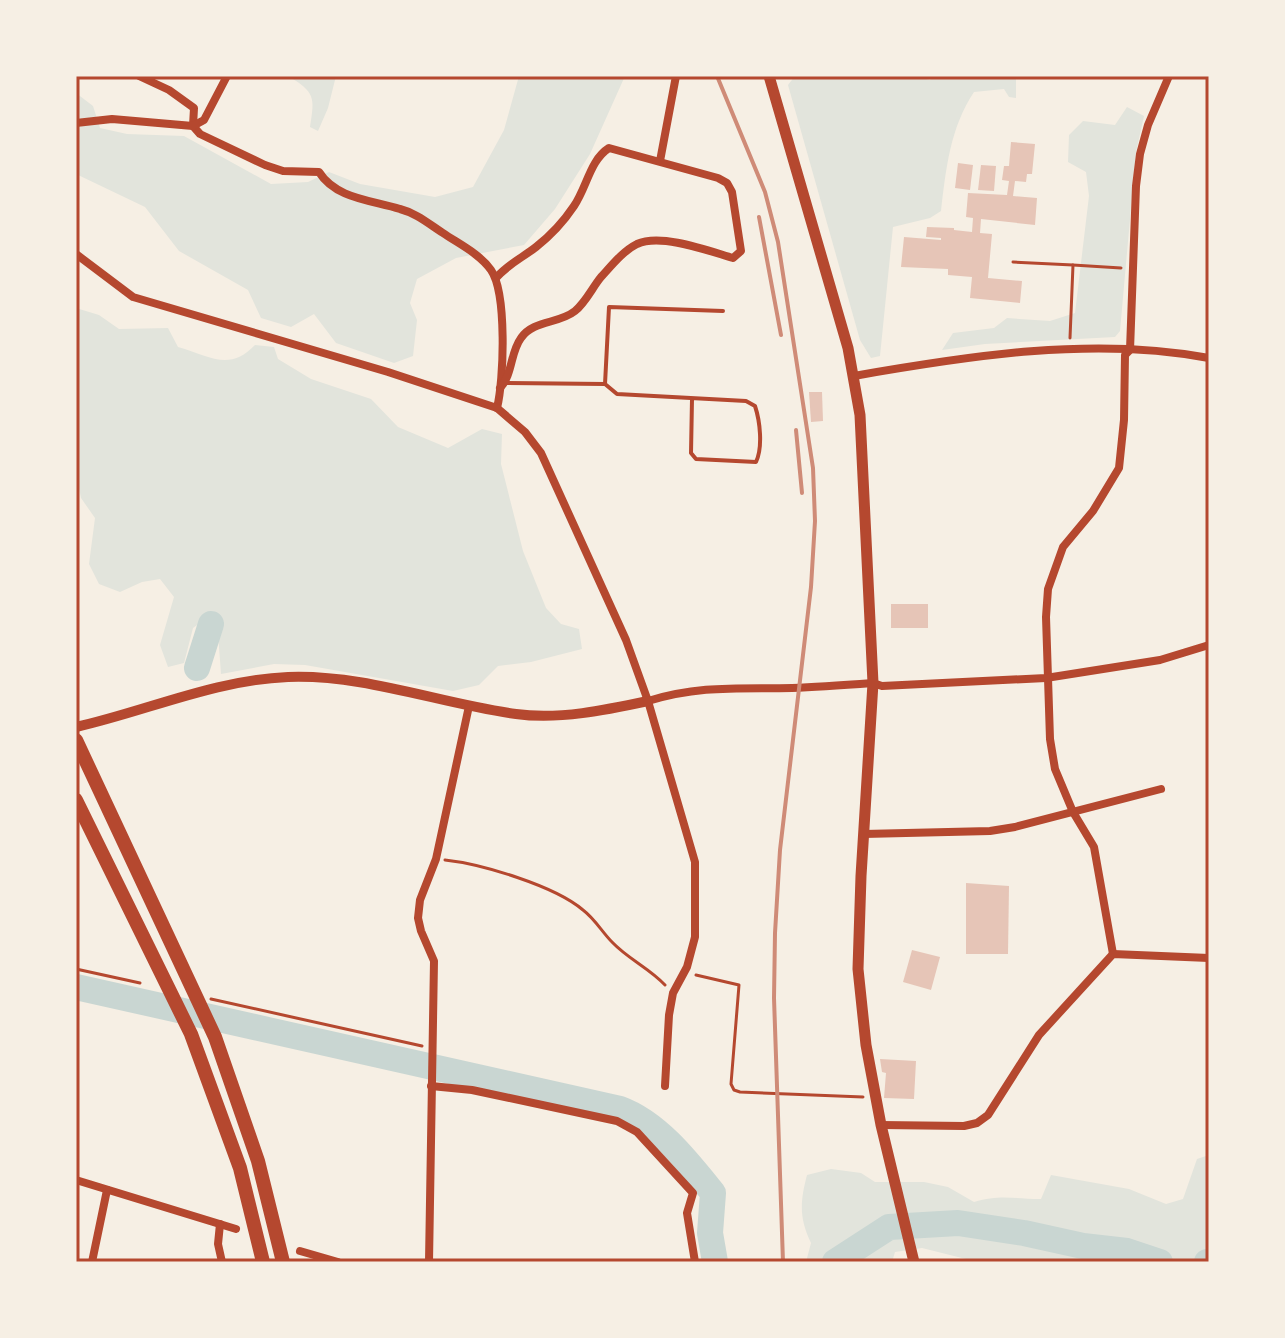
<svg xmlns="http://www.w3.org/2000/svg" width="1285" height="1338" font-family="'Asap Condensed',sans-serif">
<rect width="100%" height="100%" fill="#f6efe4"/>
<!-- green -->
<g fill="#e2e4dc">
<path d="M288,76h48l-8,32 -10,23 -8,-4c5,-30 5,-35 -22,-51z"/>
<path d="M519,76h106l-35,78 -35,55 -31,36 -68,13 -39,21 -7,24 7,17 -4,36 -19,7 -58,-20 -22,-29 -23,13 -30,-9 -13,-28 -69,-39 -34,-44 -69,-33v-81l17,13 7,22 27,6 57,2 87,48 37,-2 21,-10 31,12 75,13 38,-10 31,-57z"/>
<path d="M795,76h119l16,4 3,-4h83v22l-7,-1 -5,-8 -30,3c-24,36 -28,77 -33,119l-11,7 -37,9 -13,129 -9,2 -11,-18 -72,-255z"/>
<path d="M1127,107l17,9 -8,36 -16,179 -5,6 -130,7 -43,6 11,-17 41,-5 13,-10 43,3 25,-8 14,-117 -3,-24 -18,-10 1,-27 14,-14 32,4z"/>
<path d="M76,308l23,7 20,14 49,-1 10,19c32,9 51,25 77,-2l19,2 4,12 33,20 60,20 27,28 50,21 34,-19 20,5 -1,30 22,87 23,57 15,16 18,5 3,20 -51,13 -33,4 -19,19 -26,6 -148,-26 -31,-1 -53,10 -3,-41 -10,-16 -15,11 -9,35 -16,4 -8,-22 14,-48 -14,-18 -18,3 -22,10 -21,-8 -10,-20 6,-46 -14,-20 -5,-25z"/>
<path d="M1209,1155v107h-231l-56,-14 -27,4 -3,10h-86l5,-19c-12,-25 -11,-41 -4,-68l24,-6 30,4 14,9h49l24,5 26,15c27,-8 40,-3 67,-3l10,-24 78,14 37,15 17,-5 14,-40z"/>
</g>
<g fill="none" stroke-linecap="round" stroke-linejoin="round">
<!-- river -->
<g stroke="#c9d6d2" stroke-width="26">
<path d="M197,668l14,-44"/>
<path d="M76,987l544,122c38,14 68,53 93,84l-3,40 5,29"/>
<path d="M835,1262l54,-35 69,-4 66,10 59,13 44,5 33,11"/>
<path d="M1207,1262h2"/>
</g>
</g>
<!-- building -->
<g fill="#e6c5b7">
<path d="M1011,142l24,2 -3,30h-5l-1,8 -11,-1 -2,15 24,2 -2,27 -54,-6 -1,14 12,1 -4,44 34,3 -2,22 -50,-5 2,-21 -24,-2v-6l-47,-2 3,-30 37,3v-2l-15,-1 1,-10 27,1v2l18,2 1,-14 -7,-1 2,-24 39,2 2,-14 -7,-1 2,-14h5z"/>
<path d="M958,163l15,2 -3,25 -15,-2z"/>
<path d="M981,165l15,1 -2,25 -16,-1z"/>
<path d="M809,392h13l1,29 -12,1z"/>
<rect x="891" y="604" width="37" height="24"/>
<path d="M966,883l43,3 -1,68h-42z"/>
<path d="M912,950l28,7 -9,33 -28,-8z"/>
<path d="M880,1059l36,2 -2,38 -30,-1 2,-25 -4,-1z"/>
</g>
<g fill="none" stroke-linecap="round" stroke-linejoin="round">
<!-- path -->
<g stroke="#b5482f" stroke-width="3">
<path d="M1013,262l60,3 -3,73"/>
<path d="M1073,265l48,3"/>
<path d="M445,860c37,4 110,26 138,50 12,9 19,22 29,32 16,17 37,26 53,43"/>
<path d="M76,969l64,14"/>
<path d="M696,975l43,10 -8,99 3,6 6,2 123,5"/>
<path d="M211,999l211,47"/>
</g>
<!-- service -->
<g stroke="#b5482f" stroke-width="4">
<path d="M505,383l100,1 12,10 129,7 9,5c5,15 8,41 1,56l-60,-3 -5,-6 1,-54"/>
<path d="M605,384l4,-77 114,4"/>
</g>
<!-- minor -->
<g stroke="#b5482f" stroke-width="8">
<path d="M139,76l30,14 25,18 -1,18 7,8 65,31 18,6 36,1c17,27 53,28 81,37 16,4 29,15 43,24 16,11 37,21 48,37 16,23 13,110 6,138"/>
<path d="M76,123l36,-4 81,7 11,-6 23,-44"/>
<path d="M660,161l16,-85"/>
<path d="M76,254l57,43 255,75 109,36 28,24 16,21 85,187 22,61 47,161v75l-8,30 -14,26 -4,22 -4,71"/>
<path d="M496,278c12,-14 26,-20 40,-31 14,-11 28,-26 38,-41 13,-19 16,-46 35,-58l109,30 9,5 5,9 9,59 -8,7c-24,-7 -72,-25 -96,-14 -14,7 -25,21 -36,33 -9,11 -15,25 -26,34 -16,13 -42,9 -54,27 -11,15 -8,36 -21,50"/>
<path d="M854,376c114,-20 239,-40 355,-18"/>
<path d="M648,701c52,-16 91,-12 144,-13 27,-1 54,-3 81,-5l9,3 164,-8 114,-18 49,-15"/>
<path d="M864,834l126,-3 25,-4 146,-38"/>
<path d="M1113,954l-19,-107 -21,-35 -18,-43 -5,-30 -4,-122 2,-28 15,-42 30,-36 26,-43 5,-48 1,-65 5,-5 6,-164 4,-32 8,-29 21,-49"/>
<path d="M431,1086l41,4 145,31 20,11 56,61 -6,20 8,49"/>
<path d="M881,1125l83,1 13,-3 11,-8 51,-80 74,-81 96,4"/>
<path d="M76,1180l160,49"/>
<path d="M220,1224l-2,20 4,18"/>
<path d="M300,1251l38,11"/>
<path d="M92,1262l15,-72"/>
<path d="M429,1262l5,-301 -13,-30 -3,-13 2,-18 16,-41 33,-153"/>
</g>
<!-- tertiary -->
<path stroke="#b5482f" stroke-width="10" d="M76,727c71,-16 138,-47 212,-50 77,-3 153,27 228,37 43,6 90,-4 132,-13"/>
<!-- secondary -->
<path stroke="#b5482f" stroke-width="11" d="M769,76l79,272 12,67 13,268 -12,193 -3,93 8,76 15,80 33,137"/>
<!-- trunk -->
<g stroke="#b5482f" stroke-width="14">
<path d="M76,740l139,297 43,124 25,101"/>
<path d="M76,800l115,234 49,134 23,94"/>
</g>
<!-- rail -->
<g stroke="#cf8b77" stroke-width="4">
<path d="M717,76l48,116 13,50 35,226 2,53 -4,66 -31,263 -5,83 -1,65 9,264"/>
<path d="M759,217l22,118"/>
<path d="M796,430l6,63"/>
</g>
</g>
<!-- border -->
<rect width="1285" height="1338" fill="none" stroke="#f6efe4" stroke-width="156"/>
<rect x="78" y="78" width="1129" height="1182" fill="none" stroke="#b5482f" stroke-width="3"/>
</svg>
